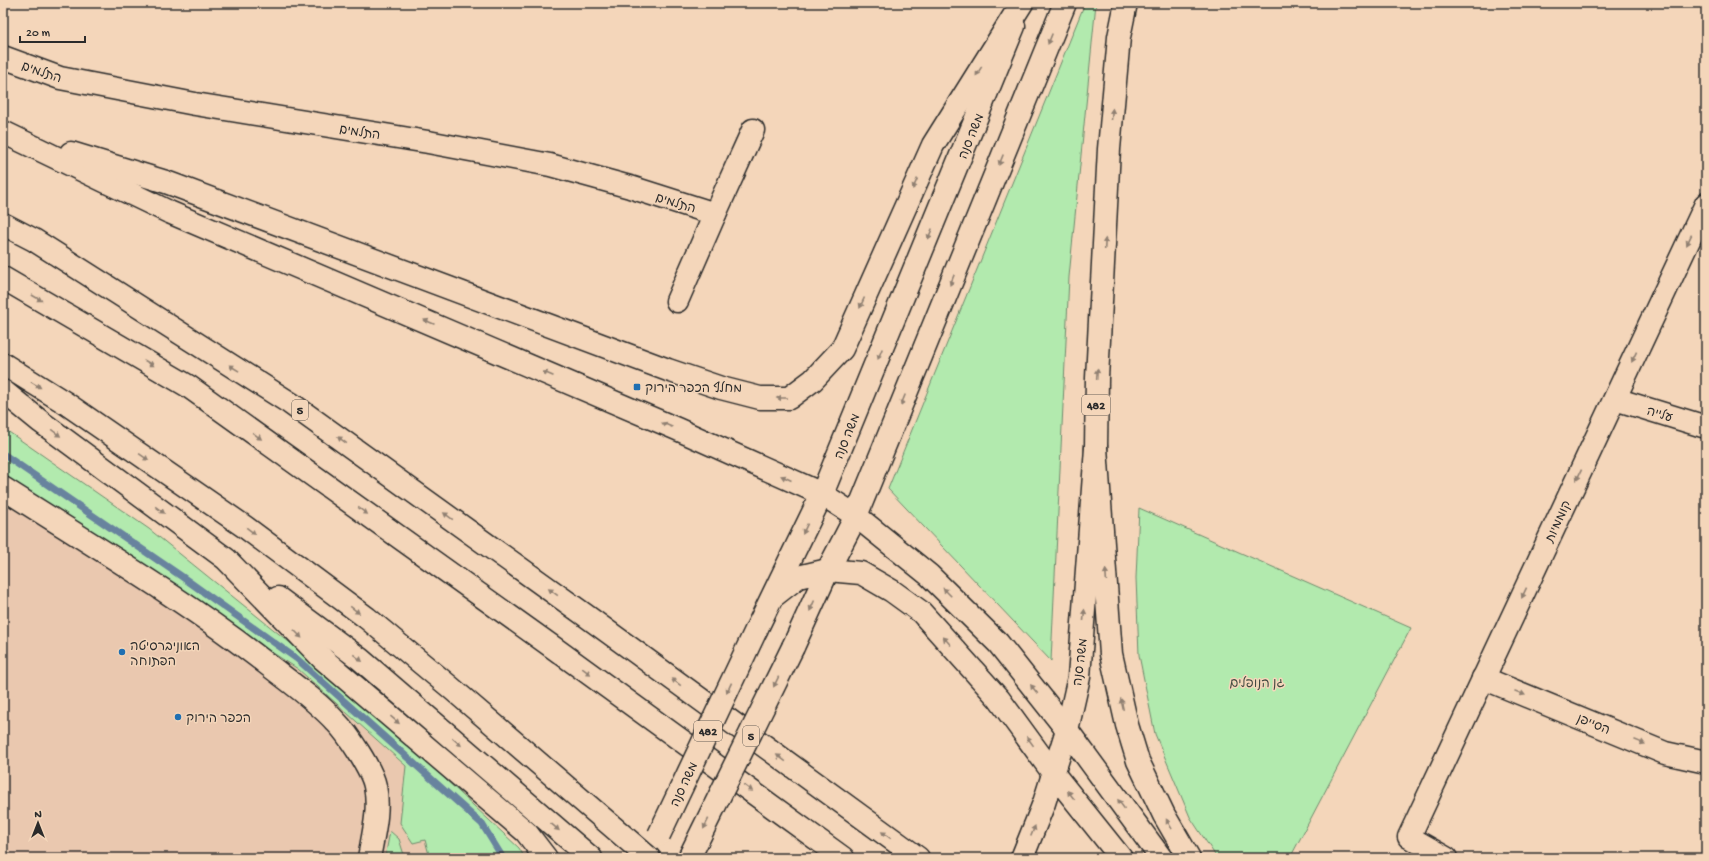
<svg xmlns="http://www.w3.org/2000/svg" width="1709" height="861" font-family="'Gochi Hand','Playpen Sans Hebrew',sans-serif">
<rect width="100%" height="100%" fill="#f4d6ba"/>
<filter id="ink" filterUnits="userSpaceOnUse"><feTurbulence type="fractalNoise" baseFrequency=".025" numOctaves="2"/><feDisplacementMap in="SourceGraphic" scale="8" xChannelSelector="R" yChannelSelector="G"/><feConvolveMatrix kernelMatrix="1 2 1 2 8 2 1 2 1" color-interpolation-filters="sRGB"/></filter>
<g filter="url(#ink)">
<!-- built -->
<path fill="#eac8af" d="M3,480l295,189 108,97 78,92h-481z"/>
<!-- green -->
<g fill="#b2eaae" stroke="#6e8a6c">
<path d="M1085,3h11l-27,274 -18,384 -163,-172z"/>
<path d="M3,428l146,101 145,117 119,103 106,99 6,10h-95l-5,-18 -12,3 -13,-20 6,-57 -108,-97 -295,-189z"/>
<path d="M1139,508l272,120 -121,230h-73l-27,-41 -35,-83 -16,-79 -3,-77z"/>
<path d="M390,831l9,8 6,19h-20z"/>
</g>
<g fill="none" stroke-linecap="round" stroke-linejoin="round">
<!-- stream -->
<path stroke="#68839e" stroke-width="7" d="M3,454l178,122 116,83 185,165 21,34"/>
<!-- minor casing -->
<g stroke="#2b2b2b" stroke-width="25">
<g id="minor">
<path d="M3,57l57,21 135,26 233,38 122,23 80,22 85,27"/>
<path d="M677,301l38,-87 38,-84"/>
<path d="M1615,399l91,28"/>
<path d="M3,488c89,57 181,111 264,176 23,18 49,36 69,58 12,12 36,48 39,64 5,24 -2,49 -6,72"/>
<path d="M1483,678l182,75 41,9"/>
<path d="M1446,858l-37,-21 297,-633"/>
</g>
</g>
<!-- primary casing -->
<g stroke="#2b2b2b" stroke-width="25">
<g id="primary">
<path d="M775,595l23,-18 30,-7 33,3 31,18 29,21 78,87 54,74"/>
<path d="M757,628l65,-134 192,-468"/>
<path d="M1022,858l22,-55 23,-73 12,-53 17,-229 1,-70 12,-229 10,-112 7,-34"/>
</g>
</g>
<!-- motorway casing -->
<g stroke="#2b2b2b" stroke-width="25">
<g id="motorway">
<path d="M3,132l166,80 508,217 145,65 34,22 73,59 69,68 69,87 94,128"/>
<path d="M71,153l95,29 502,188 53,18 39,10h29l24,-18 29,-31 91,-204 89,-142"/>
<path d="M3,224l31,16 256,163 295,212 333,243"/>
<path d="M3,278l185,108 366,262 289,210"/>
<path d="M3,364l61,38 181,125 122,91 83,69 199,171"/>
<path d="M3,391l38,31 185,137 97,100 203,173 20,26"/>
<path d="M1096,448l15,206 16,71 11,36 26,54 25,43"/>
<path d="M278,598l82,61 231,199"/>
<path d="M793,647l35,-77 28,-54 209,-513"/>
<path d="M1053,773l68,85"/>
</g>
</g>
<!-- minor -->
<use href="#minor" stroke="#f4d6ba" stroke-width="22"/>
<!-- primary -->
<use href="#primary" stroke="#f4d6ba" stroke-width="22"/>
<!-- motorway -->
<use href="#motorway" stroke="#f4d6ba" stroke-width="22"/>
<!-- primary-bridge casing -->
<g stroke="#2b2b2b" stroke-width="25" stroke-linecap="butt">
<path id="primary-bridge" d="M659,835l98,-207"/>
</g>
<!-- motorway-bridge casing -->
<g stroke="#2b2b2b" stroke-width="25" stroke-linecap="butt">
<path id="motorway-bridge" d="M689,858l104,-211"/>
</g>
<!-- primary-bridge -->
<use href="#primary-bridge" stroke="#f4d6ba" stroke-width="22"/>
<!-- motorway-bridge -->
<use href="#motorway-bridge" stroke="#f4d6ba" stroke-width="22"/>
</g>
<!-- one-way arrows -->
<defs><path id="oneway-solid" d="M-6-.8H1V-3.2L6.5 0L1 3.2V.8H-6Z"/></defs>
<g fill="#908072">
<use href="#oneway-solid" transform="translate(1050 39) rotate(112)"/>
<use href="#oneway-solid" transform="translate(979 71) rotate(122)"/>
<use href="#oneway-solid" transform="translate(1112 114) rotate(-85)"/>
<use href="#oneway-solid" transform="translate(1001 160) rotate(112)"/>
<use href="#oneway-solid" transform="translate(915 184) rotate(114)"/>
<use href="#oneway-solid" transform="translate(930 234) rotate(112)"/>
<use href="#oneway-solid" transform="translate(1689 240) rotate(115)"/>
<use href="#oneway-solid" transform="translate(1105 244) rotate(-87)"/>
<use href="#oneway-solid" transform="translate(952 280) rotate(112)"/>
<use href="#oneway-solid" transform="translate(37 298) rotate(30)"/>
<use href="#oneway-solid" transform="translate(862 303) rotate(114)"/>
<use href="#oneway-solid" transform="translate(429 322) rotate(-157)"/>
<use href="#oneway-solid" transform="translate(880 354) rotate(112)"/>
<use href="#oneway-solid" transform="translate(1634 357) rotate(115)"/>
<use href="#oneway-solid" transform="translate(149 363) rotate(30)"/>
<use href="#oneway-solid" transform="translate(234 368) rotate(-148)"/>
<use href="#oneway-solid" transform="translate(548 374) rotate(-157)"/>
<use href="#oneway-solid" transform="translate(1097 374) rotate(-87)"/>
<use href="#oneway-solid" transform="translate(36 385) rotate(31)"/>
<use href="#oneway-solid" transform="translate(782 398) rotate(180)"/>
<use href="#oneway-solid" transform="translate(903 400) rotate(112)"/>
<use href="#oneway-solid" transform="translate(667 425) rotate(-157)"/>
<use href="#oneway-solid" transform="translate(56 433) rotate(36)"/>
<use href="#oneway-solid" transform="translate(257 436) rotate(36)"/>
<use href="#oneway-solid" transform="translate(342 440) rotate(-144)"/>
<use href="#oneway-solid" transform="translate(144 457) rotate(35)"/>
<use href="#oneway-solid" transform="translate(1579 475) rotate(115)"/>
<use href="#oneway-solid" transform="translate(786 478) rotate(-156)"/>
<use href="#oneway-solid" transform="translate(160 510) rotate(36)"/>
<use href="#oneway-solid" transform="translate(363 511) rotate(36)"/>
<use href="#oneway-solid" transform="translate(448 516) rotate(-144)"/>
<use href="#oneway-solid" transform="translate(805 529) rotate(115)"/>
<use href="#oneway-solid" transform="translate(251 531) rotate(37)"/>
<use href="#oneway-solid" transform="translate(1106 575) rotate(-94)"/>
<use href="#oneway-solid" transform="translate(553 592) rotate(-144)"/>
<use href="#oneway-solid" transform="translate(947 592) rotate(-135)"/>
<use href="#oneway-solid" transform="translate(1524 593) rotate(115)"/>
<use href="#oneway-solid" transform="translate(812 606) rotate(114)"/>
<use href="#oneway-solid" transform="translate(355 610) rotate(37)"/>
<use href="#oneway-solid" transform="translate(1084 615) rotate(-85)"/>
<use href="#oneway-solid" transform="translate(298 634) rotate(46)"/>
<use href="#oneway-solid" transform="translate(947 641) rotate(-132)"/>
<use href="#oneway-solid" transform="translate(358 658) rotate(38)"/>
<use href="#oneway-solid" transform="translate(586 671) rotate(36)"/>
<use href="#oneway-solid" transform="translate(676 682) rotate(-144)"/>
<use href="#oneway-solid" transform="translate(776 682) rotate(116)"/>
<use href="#oneway-solid" transform="translate(729 688) rotate(115)"/>
<use href="#oneway-solid" transform="translate(1034 689) rotate(-128)"/>
<use href="#oneway-solid" transform="translate(1520 693) rotate(22)"/>
<use href="#oneway-solid" transform="translate(1122 704) rotate(-103)"/>
<use href="#oneway-solid" transform="translate(395 720) rotate(40)"/>
<use href="#oneway-solid" transform="translate(1030 741) rotate(-126)"/>
<use href="#oneway-solid" transform="translate(457 742) rotate(41)"/>
<use href="#oneway-solid" transform="translate(1640 742) rotate(22)"/>
<use href="#oneway-solid" transform="translate(781 758) rotate(-144)"/>
<use href="#oneway-solid" transform="translate(748 788) rotate(36)"/>
<use href="#oneway-solid" transform="translate(1071 795) rotate(-128)"/>
<use href="#oneway-solid" transform="translate(1121 804) rotate(-126)"/>
<use href="#oneway-solid" transform="translate(706 824) rotate(116)"/>
<use href="#oneway-solid" transform="translate(1169 824) rotate(-120)"/>
<use href="#oneway-solid" transform="translate(555 827) rotate(41)"/>
<use href="#oneway-solid" transform="translate(1033 831) rotate(-68)"/>
<use href="#oneway-solid" transform="translate(886 835) rotate(-144)"/>
</g>
</g>
<!-- markers -->
<g fill="#1f6fb2" stroke="#f4d6ba" stroke-width="1.5">
<rect x="633" y="383" width="8" height="8" rx="2"/>
<circle cx="122" cy="652" r="4"/>
<circle cx="178" cy="717" r="4"/>
</g>
<g text-anchor="middle" stroke-width="3" stroke-linejoin="round" paint-order="stroke">
<!-- shield labels -->
<g fill="#f4d6ba" stroke="#675e56" stroke-width="1">
<rect x="1082" y="395" width="28" height="20" rx="3"/>
<rect x="292" y="400" width="16" height="20" rx="3"/>
<rect x="694" y="721" width="28" height="20" rx="3"/>
<rect x="743" y="726" width="16" height="20" rx="3"/>
</g>
<g font-size="12" font-weight="bold" fill="#2b2b2b">
<text x="1096" y="409">482</text>
<text x="300" y="414">5</text>
<text x="708" y="735">482</text>
<text x="751" y="740">5</text>
</g>
<!-- street labels -->
<g font-size="13" fill="#2b2b2b" stroke="#f4d6ba">
<text transform="translate(42 71) rotate(19)" y="5">התלמים</text>
<text transform="translate(360 131) rotate(9)" y="5">התלמים</text>
<text transform="translate(970 136) rotate(-68)" y="5">משה סנה</text>
<text transform="translate(676 202) rotate(17)" y="5">התלמים</text>
<text transform="translate(1660 413) rotate(17)" y="5">עלייה</text>
<text transform="translate(846 436) rotate(-68)" y="5">משה סנה</text>
<text transform="translate(1557 521) rotate(-65)" y="5">קוממיות</text>
<text transform="translate(1079 662) rotate(-83)" y="5">משה סנה</text>
<text transform="translate(1594 723) rotate(22)" y="5">הסייפן</text>
<text transform="translate(683 784) rotate(-65)" y="5">משה סנה</text>
</g>
<!-- poi labels -->
<g font-size="13" fill="#2b2b2b" stroke="#f4d6ba" text-anchor="start">
<text x="645" y="392">מחלף הכפר הירוק</text>
<text x="130" y="650">האוניברסיטה<tspan x="130" dy="15">הפתוחה</tspan></text>
<text x="186" y="722">הכפר הירוק</text>
</g>
<!-- park labels -->
<g font-size="13" fill="#3f483f" stroke="#f4d6ba">
<text x="1257" y="687">גן הנופלים</text>
</g>
</g>
<!-- margin -->
<rect width="1709" height="861" fill="none" stroke="#f4d6ba" stroke-width="16"/>
<rect x="8" y="8" width="1693" height="845" fill="none" stroke="#2b2b2b" stroke-width="1.5" filter="url(#ink)"/>
<!-- north arrow -->
<g transform="translate(38 823)" stroke="#f4d6ba" stroke-width="3" paint-order="stroke">
<path d="M0-3L7 15L0 10L-7 15Z" fill="#2b2b2b"/>
<text y="-6" font-size="11" font-weight="bold" text-anchor="middle" fill="#2b2b2b">N</text>
</g>
<!-- scale -->
<path d="M20 36v6h65v-6" fill="none" stroke="#2b2b2b" stroke-width="2"/>
<text x="26" y="36" font-size="12" fill="#2b2b2b" stroke="#f4d6ba" stroke-width="3" paint-order="stroke">20 m</text>
</svg>
